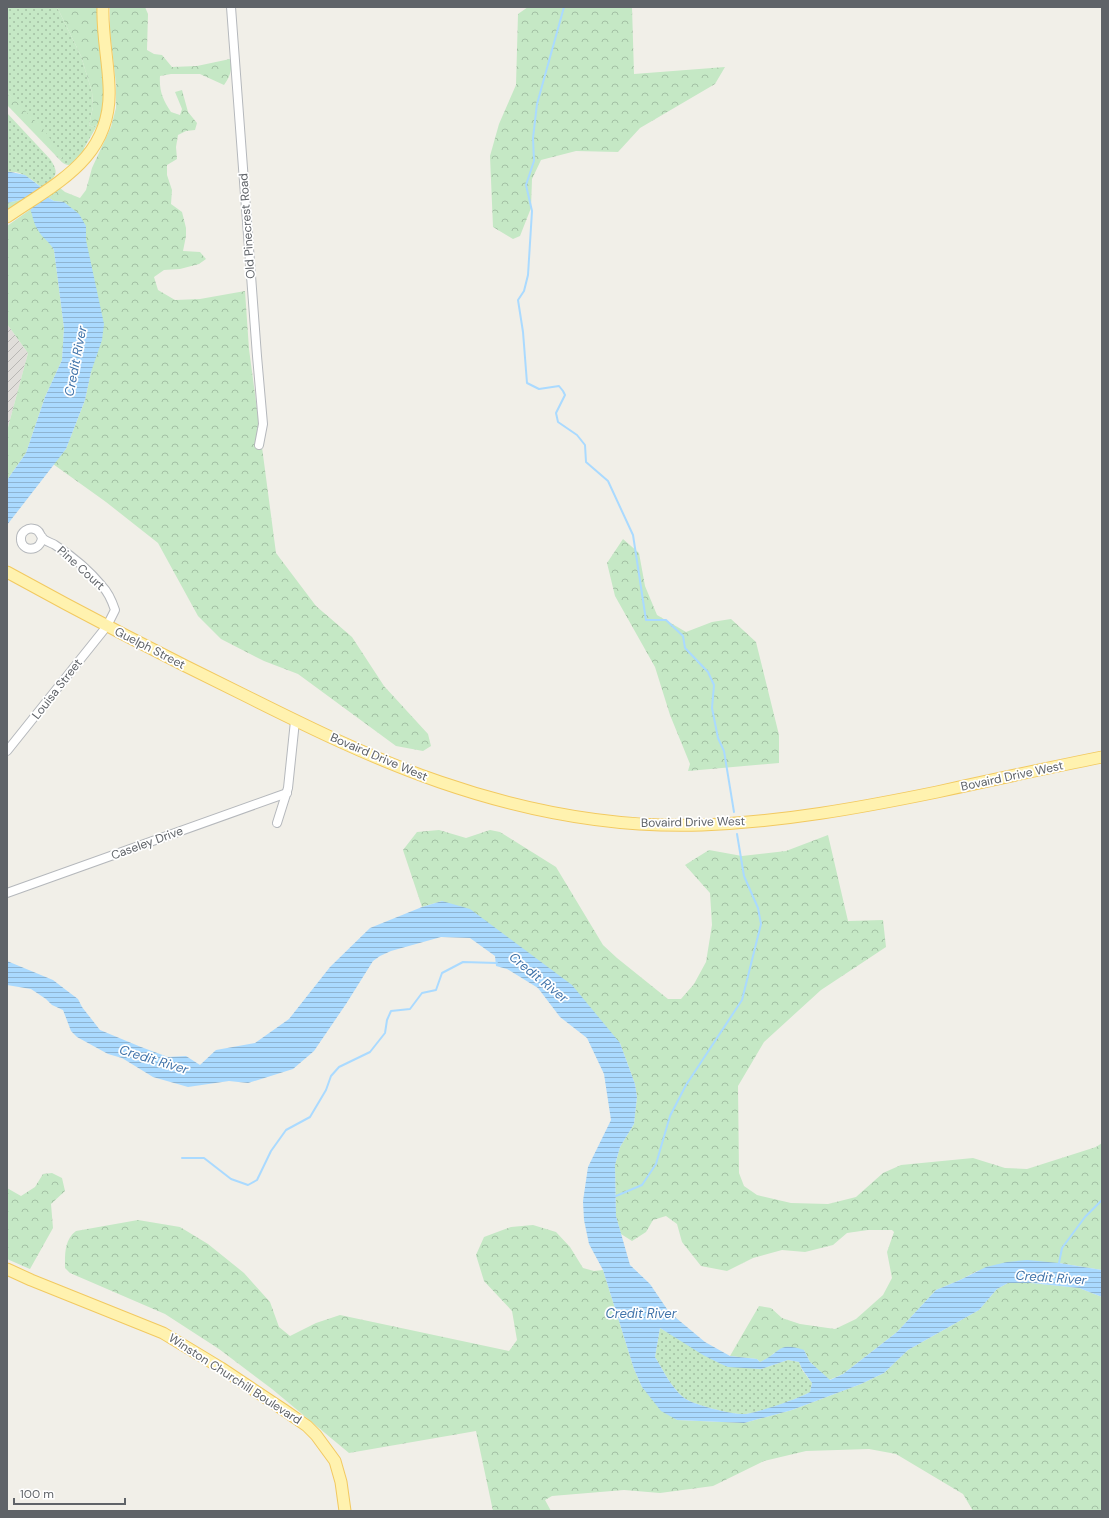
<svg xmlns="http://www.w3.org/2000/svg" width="1109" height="1518" font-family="'DM Sans',sans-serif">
<defs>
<pattern id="industrial-furrows" width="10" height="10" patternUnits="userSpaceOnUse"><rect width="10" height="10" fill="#e0deda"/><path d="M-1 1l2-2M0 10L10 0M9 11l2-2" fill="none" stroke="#b9b8b5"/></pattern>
<pattern id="grass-dots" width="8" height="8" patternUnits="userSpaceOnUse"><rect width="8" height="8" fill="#c5e8c5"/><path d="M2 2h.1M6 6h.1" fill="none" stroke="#a3c0a4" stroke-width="1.8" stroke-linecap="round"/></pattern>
<pattern id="forest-crowns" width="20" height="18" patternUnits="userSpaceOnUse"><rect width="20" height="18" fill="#c5e8c5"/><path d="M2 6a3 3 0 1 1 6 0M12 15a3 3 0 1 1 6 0" fill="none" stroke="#a3c0a4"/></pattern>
<pattern id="water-rules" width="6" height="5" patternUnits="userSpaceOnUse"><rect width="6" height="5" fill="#aadaff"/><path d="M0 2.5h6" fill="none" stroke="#8eb4d2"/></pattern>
</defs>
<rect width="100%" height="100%" fill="#f1efe8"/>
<!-- industrial -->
<path fill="url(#industrial-furrows)" d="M7,324l21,29 -21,78z"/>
<!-- grass -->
<g fill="url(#grass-dots)">
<path d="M7,7h50l24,49 11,36 1,15 -4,18 4,2 5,-3 -14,24 2,2c-8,9 -16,23 -27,9l3,-1 -40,-49 -15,-17z"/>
<path d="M7,113l43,46c11,16 5,18 -9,28 -10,-8 -20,-17 -34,-15z"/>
<path d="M660,1328l61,36 40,5 27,-9 11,2 3,8 10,13 -2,9c-14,8 -49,20 -65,22 -11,1 -53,-9 -62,-17 -12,-10 -20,-27 -28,-40z"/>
</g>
<!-- forest -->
<g fill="url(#forest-crowns)">
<path d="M57,7h43l5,82 -4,31 -3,4 -5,3 -4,-2 4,-18 -1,-15 -11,-36z"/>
<path d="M110,7h35l3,7 -1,36 7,4 8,1 10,12 25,-1 33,-7c3,9 0,18 -6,26l-24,-11h-29l-11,2c-1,15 3,24 11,36l9,3 2,-6 -7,-17 7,-2 6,22 9,11 -2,7 -9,1 -8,4 -2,12 1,12 -10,6v10l5,15 -1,14 11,8 4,16v8l-3,15 17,1 6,7 -7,5 -19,5 -16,1 -10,7 4,13 17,10 25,-1 45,-8 4,58 27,204 40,53 36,31 32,49 44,48 3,12 -8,5 -27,-5 -98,-72 -34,-13 -43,-22 -23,-23 -40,-73 -52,-41 -53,-38 13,-15 19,-49 6,-28 -6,-146 -21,-24 -10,-1 -7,-4 13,-9 5,4 15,6 6,-8 6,-22 19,-41 5,-19v-24l-6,-52z"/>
<path d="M528,7h104l2,67 91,-7 -10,17 -75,44 -22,24 -42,-1 -35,9 -9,19 -1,29 -11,28 -7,3 -20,-12 -3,-71 9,-32 17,-39 2,-71z"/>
<path d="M7,92l37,38 18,26v2l-3,1 -52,-54z"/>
<path d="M24,199l-17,11v-7z"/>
<path d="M31,209l7,21 12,13 4,7 10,78 -2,32 -17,37 -19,56 -19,27v-49l21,-78 -21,-29v-98z"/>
<path d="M623,539l16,14 6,33 12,29 29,17 26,-10 19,-3 25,23 23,93v28l-91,8 2,-7 -20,-49 -15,-48 -40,-71 -8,-33z"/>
<path d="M439,830l27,8 24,-8 10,2 56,35 47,78 14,13 51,41h13l13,-15 12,-22 6,-37 -2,-32 -25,-28 24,-15 33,6 44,-5 42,-16 20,86 35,-1 3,27 -65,43 -57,52 -26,44 1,87 5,13 13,9 34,8 37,1 28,-7 27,-24 18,-8 72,-7 32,10 22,1 69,-22 6,-4v127l-43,-7 -82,8 -17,9 -24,10 -39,42 -54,42 -14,6 -19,-18 -6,-12 -30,3 -5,5 -9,4 -3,-3 -27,-3 29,-50 12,2 11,10 18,6 35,5 21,-10 27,-24 9,-17 -5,-26 7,-20 -2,-2h-24l-21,3 -14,12 -28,7 -23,-2 -29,8 -26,13 -26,-5 -19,-24 -5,-18 -11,-8 -13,4 -7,12 -14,9 -11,-7 -5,-18 -1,-51 5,-18 14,-23 3,-27 -2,-13 -15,-41 -178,-142 -20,6 -19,-57 14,-18z"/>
<path d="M52,1173l10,5 3,13 -14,13 2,24 -23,41 -23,-10v-71l14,8 14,-9 8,-13z"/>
<path d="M138,1220l42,7 28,17 36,29 26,29 9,25 11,9 26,-13 24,-8 169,36 8,-11 -5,-29 -28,-30 -8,-26 8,-18 27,-10 22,-2 23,7 14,15 13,21 11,3 9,-1 31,99 8,18 35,33 67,3 48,-13 69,-26 23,-11 24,-23 71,-40 18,-21 11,-6h23l48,5 23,9v214h-129l-10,-17 -67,-40 -27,-5 -63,2 -42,10 -51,25 -53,7 -36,-3 -72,6 -7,4 6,11h-58l-17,-80 -127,22 -77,-64 -53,-40 -54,-35 -95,-41 -5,-5c0,-13 -1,-28 11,-37z"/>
</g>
<!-- water -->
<g fill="url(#water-rules)" fill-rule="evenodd">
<path d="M7,172h4l14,3 16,12 6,10 7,4 10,1 15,12 7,12v14l18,84 -2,16 -11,32 -6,28 -19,49 -59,76v-45l19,-27 19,-56 17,-37 2,-32 -10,-78c-4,-8 -12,-12 -16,-20 -7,-10 -5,-23 -14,-31l-17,4z"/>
<path d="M442,901l28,8 102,76 48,58 15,41 2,13 -3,27 -14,23 -5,18 1,51 14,49 20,19 19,28 36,30 25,14 27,3 3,3c21,-9 17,-21 44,-12l6,12 20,18 13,-6 54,-42 39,-42 24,-10 26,-13 21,-5 20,-2 32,3 43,7v27l-23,-9 -48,-5h-23l-11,6 -18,21 -71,40 -24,23 -23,11 -69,26 -48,13 -67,-3 -16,-9 -19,-24 -8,-18 -31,-99 -14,-26 -5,-24 -1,-19 5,-34 23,-47 -7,-46 -17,-36 -27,-21 -22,-29 -31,-19 -11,-3 -1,-10 -25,-18 -29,-1 -50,14 -11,5 -7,5 -27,43 -32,47 -21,18 -45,14 -19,-2 -41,6 -35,-10 -31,-19 -14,-4 -31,-17 -6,-6 -8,-21 -11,-5 -6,-6 -15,-10 -24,-4v-24l46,19 13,10 12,9 4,8 18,23 41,17 27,10 18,-1 14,9 16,-15 39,-7 34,-24 41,-52 40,-39 52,-21zM660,1328l43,27 18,9 7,3 33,2 27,-9 11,2 3,7 10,14 -2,9c-14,8 -49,19 -64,22 -12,1 -54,-9 -63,-17 -12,-10 -20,-27 -28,-40z"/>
</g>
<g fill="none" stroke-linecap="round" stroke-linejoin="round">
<!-- stream -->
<g stroke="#aadaff" stroke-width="2">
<path d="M564,7l-27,97 -4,34 1,23 -8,24 6,26 -4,64 -4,16 -6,9 5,32 4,51 12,6 20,-3 4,5 2,4 -9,18 2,9 19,13 8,10 1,17 22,19 25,54 13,85h20l17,16 2,12 23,24 6,13 -2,23 6,30 6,13 10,61"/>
<path d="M182,1158h22l27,21 17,6 9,-5 14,-29 15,-21 24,-13 16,-27 5,-14 8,-9 31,-15 15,-19 2,-13 4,-9 19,-2 12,-16 14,-3 6,-17 21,-11 34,1"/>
<path d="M616,1196l26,-11 14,-21 14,-48 16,-31 56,-85 19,-76 -3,-16 -14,-32 -7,-42"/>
<path d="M1059,1263l3,-15 23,-31 17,-17"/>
</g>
<!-- minor casing -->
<g stroke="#b5b8bc" stroke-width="10">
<g id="minor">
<path d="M231,7l26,349 6,68 -4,21"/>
<path d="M7,751l100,-125 8,-16c-3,-9 -6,-17 -13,-24 -13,-16 -30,-30 -47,-41 -3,-2 -11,-4 -13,-8 -3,-3 -2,-7 -8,-8 -6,-2 -13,3 -13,9 -1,14 20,15 21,-1"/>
<path d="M277,823l11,-35 7,-67"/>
<path d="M7,893l280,-100"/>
</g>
</g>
<!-- major casing -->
<g stroke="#f2c960" stroke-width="13">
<g id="major">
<path d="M7,217c51,-35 106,-60 102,-131 -1,-27 -7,-52 -6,-79"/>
<path d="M7,572c78,43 157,84 237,123 64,32 129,64 196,87 84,29 174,46 262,43 80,-3 157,-17 235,-33 55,-12 110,-24 165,-35"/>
<path d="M7,1269l24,11 132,53 58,35 63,42 23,16 9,9 19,26 6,21 4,29"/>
</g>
</g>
<!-- minor -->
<use href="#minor" stroke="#fff" stroke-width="8"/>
<!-- major -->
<use href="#major" stroke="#fff2af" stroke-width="11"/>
</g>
<g text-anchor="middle" stroke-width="3.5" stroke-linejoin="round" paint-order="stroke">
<!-- street labels -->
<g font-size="12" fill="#5f6368" stroke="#fff">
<text transform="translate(247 226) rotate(-94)" y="4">Old Pinecrest Road</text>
<text transform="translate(81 568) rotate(42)" y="4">Pine Court</text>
<text transform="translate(150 648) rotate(27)" y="4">Guelph Street</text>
<text transform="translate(57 689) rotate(-52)" y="4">Louisa Street</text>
<text transform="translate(379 757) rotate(23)" y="4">Bovaird Drive West</text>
<text transform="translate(1012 776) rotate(-12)" y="4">Bovaird Drive West</text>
<text transform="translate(693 822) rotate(-1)" y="4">Bovaird Drive West</text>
<text transform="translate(147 843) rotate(-20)" y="4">Caseley Drive</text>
<text transform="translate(235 1379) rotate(33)" y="4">Winston Churchill Boulevard</text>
</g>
<!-- water labels -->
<g font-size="13" font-style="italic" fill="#4174aa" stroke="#fff">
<text transform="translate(75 361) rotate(-79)" y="5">Credit River</text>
<text transform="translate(539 977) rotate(39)" y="5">Credit River</text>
<text transform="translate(154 1059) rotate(17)" y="5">Credit River</text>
<text transform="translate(1051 1277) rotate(4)" y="5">Credit River</text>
<text x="641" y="1318">Credit River</text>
</g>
</g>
<!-- border -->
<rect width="1109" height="1518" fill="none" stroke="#5f6368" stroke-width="16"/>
<!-- scale -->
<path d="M14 1498v6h111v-6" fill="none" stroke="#5f6368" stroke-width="2"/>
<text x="20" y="1498" font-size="12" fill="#5f6368" stroke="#ffffff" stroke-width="3" paint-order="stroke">100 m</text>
</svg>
